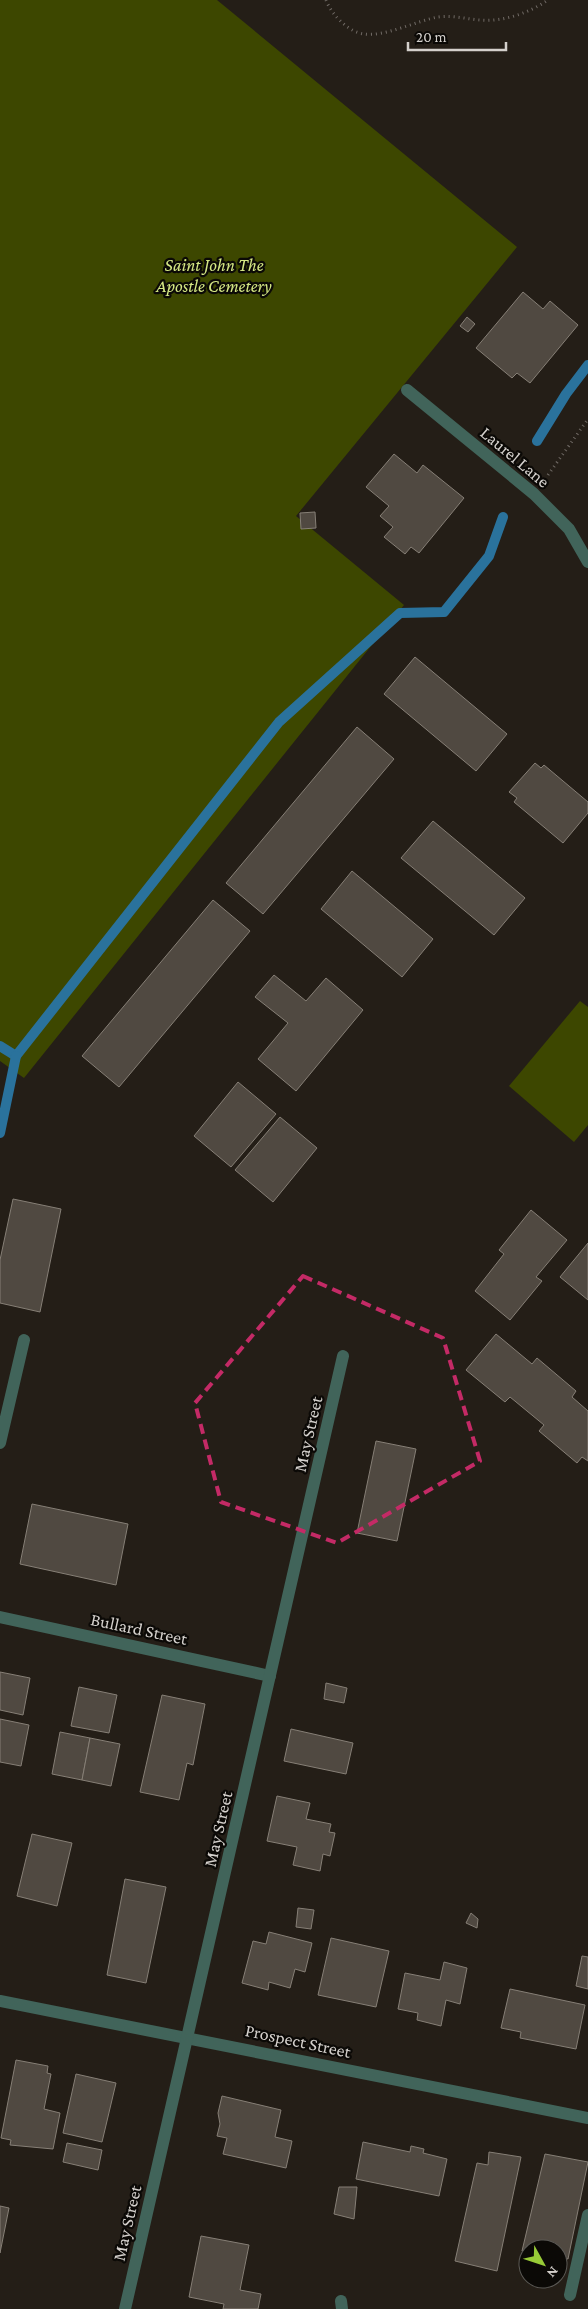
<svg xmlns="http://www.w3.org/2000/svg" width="588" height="2309" font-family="'Crimson Pro',serif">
<rect width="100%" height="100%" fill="#241e17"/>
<!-- green -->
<g fill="#3d4700">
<path d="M0,0h217l300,247 -221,269 108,89 -380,473 -24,-17z"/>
<path d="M580,1001l8,6v118l-14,17 -65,-56z"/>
</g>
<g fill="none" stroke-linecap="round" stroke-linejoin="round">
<!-- stream -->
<g stroke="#2a729c" stroke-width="10">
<path d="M537,441l29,-47 22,-29"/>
<path d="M0,1046l16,10 263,-334 121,-109 44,-1 45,-56 14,-39"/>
<path d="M0,1133l16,-77"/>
</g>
</g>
<!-- building -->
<g fill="#504941" stroke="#867f76">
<path d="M523,292l20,17 7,-8 28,24 -48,58 -13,-10 -5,5 -36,-30z"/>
<path d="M467,317l8,7 -7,8 -8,-6z"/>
<path d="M394,454l23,19 6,-8 41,33 -45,55 -8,-6 -6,7 -21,-17 9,-10 -13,-11 9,-10 -23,-19z"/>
<path d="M315,512l1,16 -15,1 -1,-16z"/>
<path d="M415,657l92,77 -31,37 -92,-77z"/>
<path d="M357,727l37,32 -131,155 -37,-31z"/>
<path d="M535,763l6,5 3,-3 44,37v11l-25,30 -49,-41 3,-4 -8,-6z"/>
<path d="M433,821l92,77 -31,37 -93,-77z"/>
<path d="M352,871l81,68 -31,38 -81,-68z"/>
<path d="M213,900l37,31 -131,156 -37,-31z"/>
<path d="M274,975l32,26 20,-23 37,32 -67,81 -38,-32 30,-36 -33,-26z"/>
<path d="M238,1082l38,32 -45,53 -37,-31z"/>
<path d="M280,1117l37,31 -44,54 -38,-32z"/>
<path d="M13,1199l48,10 -21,103 -40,-9v-43z"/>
<path d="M531,1210l36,30 -31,37 6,4 -32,39 -35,-29 29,-37 -5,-4z"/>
<path d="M588,1243v57l-28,-23z"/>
<path d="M496,1334l36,30 5,-6 39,33 -4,6 16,14v50l-6,-4 -5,6 -38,-32 5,-6 -34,-28 -5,5 -39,-32z"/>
<path d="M376,1441l40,8 -19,92 -40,-8z"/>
<path d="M32,1504l96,20 -12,61 -96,-21z"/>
<path d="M0,1672l30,6 -7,37 -23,-5z"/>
<path d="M326,1683l21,5 -3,15 -20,-4z"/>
<path d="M79,1687l38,8 -8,38 -38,-7z"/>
<path d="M162,1695l43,9 -12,61 -6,-2 -8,37 -39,-8z"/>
<path d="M0,1719l29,6 -8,41 -21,-4z"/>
<path d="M291,1729l62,14 -7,31 -62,-13z"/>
<path d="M60,1732l30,6 -8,42 -30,-6z"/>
<path d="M90,1738l30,6 -9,42 -29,-6z"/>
<path d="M277,1796l33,7 -4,16 25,5 -2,8 6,1 -5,23 -7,-2 -3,17 -27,-6 4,-18 -30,-6z"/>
<path d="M32,1834l40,9 -15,63 -40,-10z"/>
<path d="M125,1879l41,8 -20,96 -39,-8z"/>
<path d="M298,1908l16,2 -3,19 -15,-2z"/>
<path d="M471,1913l7,6 -1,9 -11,-5z"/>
<path d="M269,1932l43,11 -7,29 -10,-3 -5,19 -21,-6 -1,8 -26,-7 11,-42 13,3z"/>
<path d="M331,1938l58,13 -13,56 -58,-12z"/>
<path d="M582,1956l6,1v32l-12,-3z"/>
<path d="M444,1962l23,6 -7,36 -14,-4 -5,26 -24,-6 1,-7 -20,-4 7,-36 35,7z"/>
<path d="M510,1989l75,16 -9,44 -56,-11 1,-6 -20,-4z"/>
<path d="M16,2060l32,6 -1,7 4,1 -7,35 16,4 -7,36 -43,-4 1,-5 -10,-2z"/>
<path d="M76,2074l40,9 -14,59 -39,-9z"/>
<path d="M222,2096l59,14 -6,27 17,4 -6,27 -63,-14 4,-16 -10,-2 3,-12 -2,-11z"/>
<path d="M363,2142l47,10 1,-6 13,3 -1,4 24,6 -8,37 -83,-17z"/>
<path d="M67,2143l35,7 -4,20 -35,-8z"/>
<path d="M489,2152l32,5 -24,114 -42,-10 22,-98 11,2z"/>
<path d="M545,2154l43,8 -20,97 -10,-2v-8l-36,2z"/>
<path d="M339,2187h18l-3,32 -20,-5z"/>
<path d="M0,2206l9,2 -9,45z"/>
<path d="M201,2236l48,9 -9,45 21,4 -3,15h-35l1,-5 -35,-7z"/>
</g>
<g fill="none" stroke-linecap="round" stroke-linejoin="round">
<!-- path -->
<g stroke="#716b66" stroke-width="3" stroke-dasharray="1 4" stroke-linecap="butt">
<path d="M326,0c5,14 22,32 38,34 21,3 52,-13 74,-17 15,-2 28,2 42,3 23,2 49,-7 68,-20"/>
<path d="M548,475l40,-56"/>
</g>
<!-- service -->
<g stroke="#41645a" stroke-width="12">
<path d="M0,1443l24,-103"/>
<path d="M570,2295l18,-80"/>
<path d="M341,2301l1,8"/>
</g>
<!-- minor -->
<g stroke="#41645a" stroke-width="12">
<path d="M407,390l127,104 35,35 19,33"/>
<path d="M0,1617l270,59"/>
<path d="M0,2001l588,117"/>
<path d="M125,2309l218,-953"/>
</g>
</g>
<!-- marked area -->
<path fill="none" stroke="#c42a66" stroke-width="4" stroke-dasharray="10 6" stroke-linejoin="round" d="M303,1276l140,62 37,123 -143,82 -116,-41 -26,-99z"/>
<g text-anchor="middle" stroke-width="4.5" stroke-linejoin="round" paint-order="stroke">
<!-- park labels -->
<g font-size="18" font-style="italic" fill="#d5e884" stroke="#0b0906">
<text x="214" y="271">Saint John The<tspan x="214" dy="21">Apostle Cemetery</tspan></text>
</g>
<!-- street labels -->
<g font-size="18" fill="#d4d0cc" stroke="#0b0906">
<text transform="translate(515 457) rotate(40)" y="6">Laurel Lane</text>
<text transform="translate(308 1434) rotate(-77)" y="6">May Street</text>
<text transform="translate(139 1629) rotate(12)" y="6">Bullard Street</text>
<text transform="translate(218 1829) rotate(-77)" y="6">May Street</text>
<text transform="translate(298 2041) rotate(12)" y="6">Prospect Street</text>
<text transform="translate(127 2223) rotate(-77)" y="6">May Street</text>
</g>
</g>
<!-- north arrow -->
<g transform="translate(543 2264) rotate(130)"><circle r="24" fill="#0b0906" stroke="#5b5955"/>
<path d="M0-4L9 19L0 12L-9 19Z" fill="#98cb37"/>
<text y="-8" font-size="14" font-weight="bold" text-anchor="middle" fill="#d4d0cc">N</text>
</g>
<!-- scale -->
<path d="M408 42v8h98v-8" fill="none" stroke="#d4d0cc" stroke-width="2.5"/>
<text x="416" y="42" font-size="15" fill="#d4d0cc" stroke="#0b0906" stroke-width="4" paint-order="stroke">20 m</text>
</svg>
